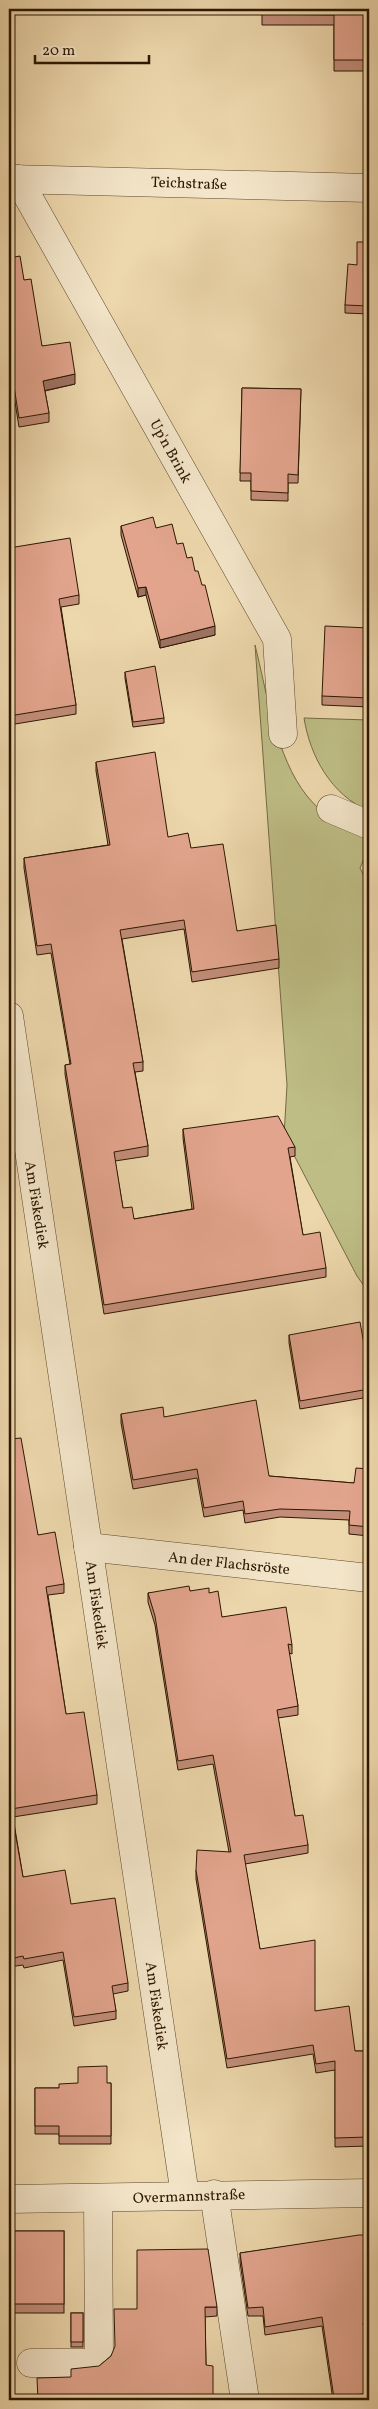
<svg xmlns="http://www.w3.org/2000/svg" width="378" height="2409" font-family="Vollkorn,serif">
<rect width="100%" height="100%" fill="#edd7ac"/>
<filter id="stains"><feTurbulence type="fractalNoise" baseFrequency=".004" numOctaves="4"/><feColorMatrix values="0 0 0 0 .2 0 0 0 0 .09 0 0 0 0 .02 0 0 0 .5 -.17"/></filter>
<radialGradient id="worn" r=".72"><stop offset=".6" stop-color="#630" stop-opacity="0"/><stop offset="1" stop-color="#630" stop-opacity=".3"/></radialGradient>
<!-- green -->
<g fill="#bebd85" stroke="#756a43">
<path d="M255,645c12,48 21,112 52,151 16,20 39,33 62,44v7l-9,21 9,18v407l-12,-17 -73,-140 3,-51z"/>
<path d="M304,718l65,2v91c-38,-16 -59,-55 -65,-93z"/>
</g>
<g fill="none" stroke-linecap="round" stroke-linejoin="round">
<!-- minor casing -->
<g stroke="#5c472c" stroke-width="29">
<g id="minor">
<path d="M9,179l360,9"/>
<path d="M18,179l259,460 6,95"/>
<path d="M331,809l38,16"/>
<path d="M9,1016l176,1179"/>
<path d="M88,1547l281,31"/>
<path d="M214,2194l31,206"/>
<path d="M9,2199l360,-6"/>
<path d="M31,2363h56l8,-2 4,-5 -1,-158"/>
</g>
</g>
<!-- minor -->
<use href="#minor" stroke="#f3e5c9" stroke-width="28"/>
</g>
<!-- wall -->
<g fill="#c28d79" stroke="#2c1701">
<path d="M262,9h107v62h-35v-46h-72z"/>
<path d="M369,242v88h-1l1,-16 -24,-1v-8l12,-40z"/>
<path d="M9,258l15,22 18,66 33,38 -30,7 4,22v9l-30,5 -10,-62z"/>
<path d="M242,388l59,1 -3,94h-10v18l-37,-1v-19h-11z"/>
<path d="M121,526l35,2 21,16 18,27 20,64 -55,13 -14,-53 -8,2 -17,-62z"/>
<path d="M9,548l70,47v9l-18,3 15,98v9l-67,11z"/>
<path d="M369,628v79l-47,-2v-9z"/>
<path d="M125,672l39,46v5l-31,4 -8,-49z"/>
<path d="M96,762l72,75 23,11 46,83 42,28v9l-87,14 -8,-53 -62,10 21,123v9l-8,1 13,74v10l-33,5 8,47 11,11 58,-10 -9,-71v-9l112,18v9l-5,1 13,78 23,33v9l-222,37 -39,-240v-9l5,-1 -19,-111 -14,2 -13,-87v-10l84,-13 -12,-74z"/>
<path d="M9,1261l2,13v8h-2z"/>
<path d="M289,1335l80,37v25l-69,12 -11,-66z"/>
<path d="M9,1363l2,14v8l-2,1z"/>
<path d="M121,1414l43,3 105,59 85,7 15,-14v67l-20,-2v-14l-69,-3 -35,6 -2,-13 -39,7 -7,-39 -64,11 -12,-66z"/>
<path d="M9,1430l1,9 28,96 26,49v9l-16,2 18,119 31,81v9l-84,13 10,60 48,27 57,79v8l-15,3 3,17v8l-42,7 -11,-66 -39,8 -1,-3 -14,2z"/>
<path d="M190,1591l19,2 13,24 70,28v9l-3,-1 9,53v9l-20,3 17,98 13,29v8l-63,11 15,85 55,62 40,40h14v95l-34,1v-77l-19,3 -3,-19 -86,14 -31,-189v-9l33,-18 -16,-88 -35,6 -23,-145 -7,-23v-9z"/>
<path d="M111,2083v61h-52v-10h-24v-46h24z"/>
<rect x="9" y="2231" width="55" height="82"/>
<path d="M369,2235v97h-5l5,28v40h-36l-11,-74 -57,9 -2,-19h-15l-8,-54v-9z"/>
<path d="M217,2307v9l-12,1 1,48 -107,1 12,-10 26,-47z"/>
<rect x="71" y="2313" width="12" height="34"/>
</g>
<!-- shaded-wall -->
<g fill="#9e7363" stroke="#2c1701">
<path d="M75,374v10l-32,7v-10z"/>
<path d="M146,587v8l-8,2v-9z"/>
<path d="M215,626v9l-55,13v-8z"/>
</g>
<!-- building -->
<g fill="#e2a48d" stroke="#2c1701">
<path d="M262,9h107v51h-35v-45l-72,-1z"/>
<path d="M357,242h12v79h-1l1,-15 -24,-1 3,-41 9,1z"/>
<path d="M20,256l4,24 7,-1 11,67 28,-4 5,32 -32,7 6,32 -30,5 -10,-63v-97z"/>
<path d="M242,388l59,1 -3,86 -10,-1v19l-37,-2v-18h-11z"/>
<path d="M153,517l3,11 16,-4 5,20 6,-1 4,15 5,-1 3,14h3l4,14h3l10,41 -55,14 -14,-53 -8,1 -17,-62z"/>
<path d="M70,538l9,57 -20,4 17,106 -67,11v-168z"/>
<path d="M325,626l44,2v70l-47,-2z"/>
<path d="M155,666l9,52 -31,4 -8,-50z"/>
<path d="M155,752l13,85 20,-4 3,15 32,-4 14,87 39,-6 3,34 -87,13 -8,-52 -64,10 23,132 -10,1 15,83 -34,6 9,56 9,-1 2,12 60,-10 -11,-80 95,-13 17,31 -7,1 15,87 17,-3 6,36 -222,37 -39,-240 6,-1 -20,-120 -14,2 -13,-88 86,-13 -14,-83z"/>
<path d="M9,1261l2,13h-2z"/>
<path d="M360,1322l9,50v17l-69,12 -11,-66z"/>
<path d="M9,1363l2,14h-2z"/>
<path d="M256,1400l13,76 85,7 2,-15 13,1v58l-20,-2 1,-14 -70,-2 -35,5 -2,-13 -39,7 -7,-39 -64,11 -12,-66 42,-7 1,10z"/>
<path d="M9,1430l1,9 11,-1 17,97 17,-3 9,52 -18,3 20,127 18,-2 13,83 -86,14 12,68 42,-7 6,34 44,-6 13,85 -16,3 4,25 -42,6 -11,-65 -39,7 -1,-3 -14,3z"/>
<path d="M189,1586l1,5 19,-3v5l9,-2 4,26 64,-10 6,38 -4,-1 10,62 -21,4 18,106 8,-1 5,30 -64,10 16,94 55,-9v71l34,-5 6,45h14v86l-34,1v-77l-19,3 -3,-19 -86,14 -31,-189 1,-20 34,2 -18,-97 -35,6 -23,-145 -7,-23z"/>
<path d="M367,1626l2,1v30z"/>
<path d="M107,2066v17h4v53h-52v-10h-24v-38h24v-4l19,-1v-16z"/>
<rect x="9" y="2231" width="55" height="73"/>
<path d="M359,2235h10v88h-6l6,37v33l-35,5 -12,-81 -57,10 -2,-20 -15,1 -8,-55z"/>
<path d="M208,2249l9,58h-12l1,58 7,1v34h-175l-1,-22 34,-1v-8l28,-3 12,-10 4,-10 -1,-37h23v-59z"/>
<rect x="71" y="2313" width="12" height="29"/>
</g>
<g text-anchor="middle" stroke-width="5" stroke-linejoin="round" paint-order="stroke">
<!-- street labels -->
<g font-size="15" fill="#2c1701" stroke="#f3e5c9">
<text transform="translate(189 183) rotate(2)" y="5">Teichstraße</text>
<text transform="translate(171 451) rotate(61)" y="5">Up'n Brink</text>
<text transform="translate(37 1205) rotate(81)" y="5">Am Fiskediek</text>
<text transform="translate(229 1563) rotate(6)" y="5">An der Flachsröste</text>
<text transform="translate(97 1605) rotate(82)" y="5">Am Fiskediek</text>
<text transform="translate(157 2006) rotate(82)" y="5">Am Fiskediek</text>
<text transform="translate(189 2196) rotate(-2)" y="5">Overmannstraße</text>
</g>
</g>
<!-- margin -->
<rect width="378" height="2409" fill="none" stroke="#edd7ac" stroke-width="30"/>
<rect x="10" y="10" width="358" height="2389" fill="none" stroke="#2c1701" stroke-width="2.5"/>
<rect x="15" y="15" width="348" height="2379" fill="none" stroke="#2c1701"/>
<!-- scale -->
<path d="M35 55v8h114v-8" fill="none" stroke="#2c1701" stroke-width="2.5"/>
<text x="42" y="55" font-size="15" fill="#2c1701" stroke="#f3e5c9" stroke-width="4" paint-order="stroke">20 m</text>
<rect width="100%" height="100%" filter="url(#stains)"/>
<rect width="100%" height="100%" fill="url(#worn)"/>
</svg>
